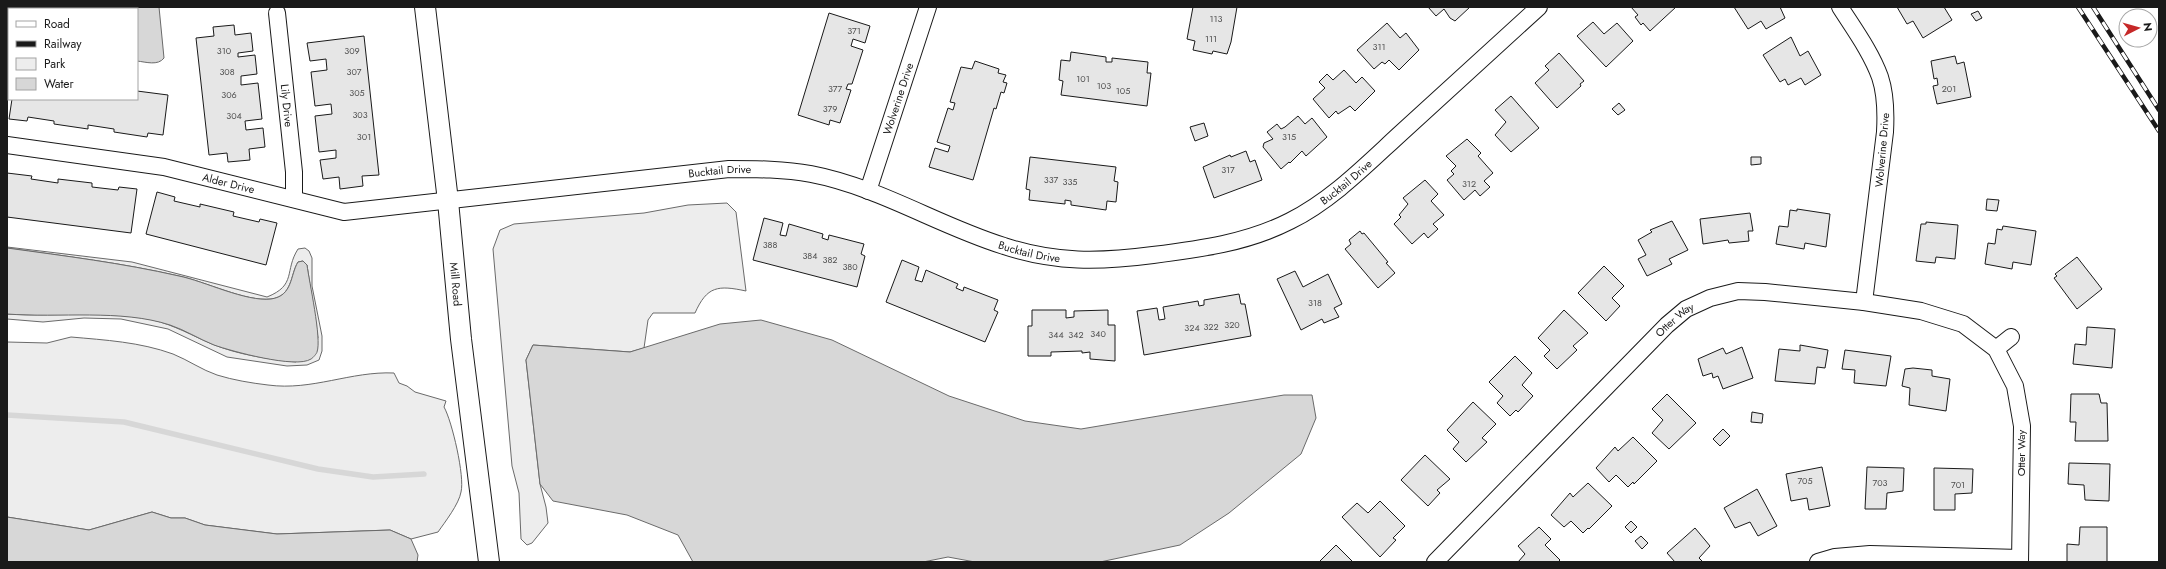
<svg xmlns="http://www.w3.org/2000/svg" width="2166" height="569" font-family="Jost,sans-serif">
<rect width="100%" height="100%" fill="#fff"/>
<!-- green -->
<g fill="#ededed" stroke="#6a6a6a">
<path d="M727,203l9,9 10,79c-28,-6 -39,-5 -51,22h-42l-5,7 -4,28 -14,4 -97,-7 -7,15 14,124 6,23 2,16 -16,20 -5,2 -6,-6 -2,-46 -7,-27 -19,-217 7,-19 14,-6 130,-11 44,-8z"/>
<path d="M7,247l125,15 135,35c30,-12 17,-26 31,-48l7,-1 4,3 3,7v28l10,50v15l-3,9 -12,5 -20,1 -60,-9 -59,-28 -47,-10 -37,-1 -41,4 -36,-3v-5c48,3 99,-4 146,6 21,5 40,16 59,24 27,11 56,15 84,18l22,-24 -11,-73 -4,-4 -5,1c-8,13 -5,34 -27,37 -25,3 -67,-18 -92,-23 -57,-13 -114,-20 -172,-28z"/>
<path d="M71,337c34,3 69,5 102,17 15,6 29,16 44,21 16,5 34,8 51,10 44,6 83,-14 126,-12l5,10 8,3 8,6 31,9 -2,6c8,14 21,70 17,85 -2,12 -16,30 -23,40l-27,7 -21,-9 -113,4 -72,-9 -20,-7h-14l-19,-6 -63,18 -82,-13v-175l40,1z"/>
</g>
<!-- water -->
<g fill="#d7d7d7" stroke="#6a6a6a">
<path d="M7,7h152l5,51c-6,8 -18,4 -27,3v-52h-128v40l-2,1z"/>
<path d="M7,248c58,8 115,15 172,28 25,5 67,26 92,23 22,-3 19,-24 27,-37l5,-1 4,4c2,16 15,74 10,87 0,1 -4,6 -6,7 -15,10 -80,-8 -97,-14 -15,-6 -29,-15 -44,-20 -49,-16 -111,-7 -163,-11z"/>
<path d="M761,320l71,20 117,56 76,25 56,8 203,-34h28l4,23 -15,36 -72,59 -49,32 -80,17h-125l-27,-5 -25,5h-230l-15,-27 -51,-20 -74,-14 -13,-17 -14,-124 7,-15 97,7 90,-28z"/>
<path d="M152,512l19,6h14l20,7 72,9 113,-4 21,9 7,16 -1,7h-410v-45l82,13z"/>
</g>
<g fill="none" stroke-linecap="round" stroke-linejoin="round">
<!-- stream -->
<path stroke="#d7d7d7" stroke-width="5.5" d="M7,415l117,7 194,47 55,8 51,-3"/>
</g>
<!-- building -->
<g fill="#e6e6e6" stroke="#1a1a1a">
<path d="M1193,7h44l-6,35 -4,12 -14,-3 -1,3 -19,-4 2,-9 -8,-2z"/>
<path d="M1428,7h42l-15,14 -5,-3 -6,-9 -8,7z"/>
<path d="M1631,7h45l-26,24 -7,-8 -2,2 -6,-8 3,-2z"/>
<path d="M1734,7h46l5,11 -19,11 -5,-8 -13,8z"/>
<path d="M1897,7h47l8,13 -29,18 -10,-17 -6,3z"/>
<path d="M1978,11l4,7 -6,3 -5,-7z"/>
<path d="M829,13l41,13 -5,17 -12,-4 -2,7 12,4 -11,34h-4l-2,5 5,1 -11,33 -10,-3 -1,5 -31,-10z"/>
<path d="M1593,22l11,12 13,-11 16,18 -27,26 -29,-31z"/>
<path d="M1387,23l13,15 6,-5 13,17 -20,20 -10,-10 -4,4 -3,-2 -8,7 -17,-19z"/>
<path d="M234,25l1,10 16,-2 2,18 -15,2v4l17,-2 2,19 -16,2v9l17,-2 4,36 -17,2 1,9 17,-2 2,19 -16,2 1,11 -22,2 -1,-9 -18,2 -13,-117 18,-2 -1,-9z"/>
<path d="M364,36l15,139 -17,1 1,10 -23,3 -1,-12 -16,2 -3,-19 16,-2v-8l-17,2 -4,-36 17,-2 -1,-10 -16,2 -4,-34 16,-2 -1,-11 -16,2 -3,-18z"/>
<path d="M1791,37l9,19 8,-5 13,24 -16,10 -4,-7 -13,7 -3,-6 -5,3 -17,-27z"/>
<path d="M1071,52l35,5v5h6v-4l36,4 -1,11h4l-4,33 -86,-11 2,-14 -4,-1 2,-20 9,1z"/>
<path d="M1559,53l25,28 -4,3 1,2 -24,22 -22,-25 14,-13 -4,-4z"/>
<path d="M1955,56l2,8 7,-2 7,35 -34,7 -4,-18 5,-1 -1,-7 -3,1 -3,-18z"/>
<path d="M975,61l24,8 -1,4 8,2 -3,7 4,1 -3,10 -3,-1 -5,17 -2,-1 -21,72 -44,-13 6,-19 13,4 2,-6 -13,-4 11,-34 5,2 2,-7 -5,-1 11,-35 11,2z"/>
<path d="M1344,70l12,13 6,-6 13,14 -20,20 -5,-5 -12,8 -2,-3 -7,7 -16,-19 12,-11 -6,-6 8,-8 6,6z"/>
<path d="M137,91l31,4 -5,40 -15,-2 -1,4 -33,-5v-3l-26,-4v4l-34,-5v-3l-26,-4 -1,4 -18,-2 3,-20h125z"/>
<path d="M1511,96l28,32 -28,24 -16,-17 11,-13 -11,-12z"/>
<path d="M1619,103l6,7 -7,5 -6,-6z"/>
<path d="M1298,116l7,8 7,-6 15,19 -21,19 -4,-5 -12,12 -1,-1 -8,7 -18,-22 1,-4 9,-4 -6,-7 10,-8 4,5 4,-2z"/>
<path d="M1204,123l4,13 -13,5 -5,-14z"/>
<path d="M1467,139l14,14 -3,3 15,17 -9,8 6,6 -10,9 -5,-6 -11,10 -17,-20 7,-6 -3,-3 5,-5 -10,-10z"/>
<path d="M1246,151l4,11 5,-2 7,20 -48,18 -11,-31 27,-12 1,2z"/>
<path d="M1030,157l86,10 -2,14 4,1 -2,20 -9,-1 -1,9 -35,-5v-4l-6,-1v4l-36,-4 1,-10 -4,-1z"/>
<path d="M1751,157h10v7l-10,1z"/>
<path d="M7,173l25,3 -1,3 27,4v-4l34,4v4l26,3 1,-3 18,2 -6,44 -124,-16z"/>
<path d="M1425,180l13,14 -7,7 13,14 -11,9 5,5 -10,9 -4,-5 -12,11 -18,-20 7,-7 -2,-2 9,-11 -5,-6z"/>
<path d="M157,192l18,5 -1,4 26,6v-3l34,8 -1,4 26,6 1,-3 17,4 -11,42 -120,-31z"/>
<path d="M1987,199l12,1 -2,11 -11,-1z"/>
<path d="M1797,209l33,5 -4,33 -21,-4 -1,6 -28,-5 3,-18 9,1 2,-17 7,1z"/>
<path d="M1750,213l3,18h-5l1,10 -20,2 -1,-3 -25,4 -3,-25z"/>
<path d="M764,218l19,5 -3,12 6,1 3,-12 34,10 -1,4 6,2 1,-5 35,9 -3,10 4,2 -8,31 -104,-27z"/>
<path d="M1672,221l16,29 -19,9 3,5 -25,12 -9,-17 8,-4 -8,-15 14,-8 -2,-2z"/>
<path d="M1926,222l32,3 -3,34 -19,-2 -1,6 -19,-2 5,-37h5z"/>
<path d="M2003,226l33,5 -5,34 -18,-3 -1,7 -27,-5 3,-21 7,1 2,-15 5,1z"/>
<path d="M1360,231l2,3 2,-1 24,29 -2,1 9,10 -17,15 -33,-39 6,-5 -2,-4z"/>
<path d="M2077,257l25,32 -25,20 -23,-31 3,-2 -2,-2z"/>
<path d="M902,260l17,7 -4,13 4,1 3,1 4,-12 32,14 -2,4 7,3 1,-4 34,13 -4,10 4,2 -13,30 -99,-40z"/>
<path d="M1604,266l20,20 -12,12 8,8 -14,15 -28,-28z"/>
<path d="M1295,271l8,16 25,-13 14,30 -8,4 5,9 -15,6 -2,-4 -21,11 -24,-51z"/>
<path d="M1239,294l2,10h4l6,32 -107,19 -7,-44 20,-3 2,12 6,-1 -2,-12 35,-6 1,5 5,-1v-5z"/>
<path d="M1032,310h34v8l8,-1v-6l34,-1v15h7v36l-25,-2v-7l-8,1v-2l-31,1v4h-23v-30h4z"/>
<path d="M1564,310l24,23 -15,13 4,4 -20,19 -13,-13 6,-6 -12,-12z"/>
<path d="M2087,327l28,2 -3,39 -39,-4 2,-20 11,1z"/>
<path d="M1800,345l28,5 -3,18 -8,-1 -2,17 -40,-3 4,-32 21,2z"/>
<path d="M1742,347l11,31 -30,11 -5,-13 -5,2 -1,-5 -9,3 -5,-17 25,-11 3,6z"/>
<path d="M1845,350l46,6 -5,30 -32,-3 1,-13 -13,-1z"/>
<path d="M1515,356l17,17 -10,12 11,11 -15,16 -2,-2 -6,6 -13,-13 6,-7 -14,-14z"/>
<path d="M1913,368l19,2v6l18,3 -4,32 -37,-6 1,-17 -8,-2 3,-17z"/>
<path d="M1667,394l29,29 -27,26 -17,-16 11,-13 -11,-11z"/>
<path d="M2071,394h28l2,9h6l1,38h-33l1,-19h-6z"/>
<path d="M1473,402l23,22 -14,14 5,4 -21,20 -13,-13 6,-7 -12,-12z"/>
<path d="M1752,412l11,2 -1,9 -11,-1z"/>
<path d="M1723,429l7,7 -10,10 -7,-7z"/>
<path d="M1633,437l24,24 -23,23 -1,-2 -5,5 -12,-12 -7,7 -13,-14 19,-21 3,4z"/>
<path d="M1425,455l25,24 -13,11 3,3 -12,13 -27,-26z"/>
<path d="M2069,463l41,1 -1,37 -24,-1 -1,-15 -16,-1z"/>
<path d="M1822,467l8,39 -21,4 -2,-12 -16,3 -5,-27z"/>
<path d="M1867,467l37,1 -1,23 -16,2 -1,16h-21z"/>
<path d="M1934,468l39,1 -1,24 -17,1v16h-21z"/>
<path d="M1588,483l24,23 -23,23 -1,-1 -5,5 -12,-12 -7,6 -13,-12 19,-22 3,4z"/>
<path d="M1757,489l20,37 -19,10 -8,-14 -15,6 -11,-20z"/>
<path d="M1380,501l25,25 -12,12 3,2 -16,17 -38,-40 15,-14 11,10z"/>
<path d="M1631,521l6,6 -6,6 -6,-6z"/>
<path d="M1539,527l12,12 -6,6 15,15 -2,2h-40l7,-8 -7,-8z"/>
<path d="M2080,527h27v35h-40v-18l12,1z"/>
<path d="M1695,528l15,18 -11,12 4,4h-28l-8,-9z"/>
<path d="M1641,536l7,7 -6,6 -7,-8z"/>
<path d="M1336,545l17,17h-34z"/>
</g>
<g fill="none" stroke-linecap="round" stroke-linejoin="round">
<!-- minor casing -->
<g stroke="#1a1a1a" stroke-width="18">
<g id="minor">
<path d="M1840,7c14,22 31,45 40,70 6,18 6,37 5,55l-21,170"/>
<path id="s1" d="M277,13l17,159v27"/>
<path id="s2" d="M7,145l157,22 180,45 385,-43c28,0 55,0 82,5 68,13 128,52 193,72 51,17 96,16 149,9 47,-6 94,-12 137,-34 42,-21 76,-56 111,-88 46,-42 92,-84 138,-126"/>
<path id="s3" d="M868,191l60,-184"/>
<path d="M1996,349l15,-12"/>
<path id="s4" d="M1435,562l232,-237 19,-16 24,-11 28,-7 27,1 99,10 57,9 42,13 33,25 19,37 7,40 -2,136"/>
<path d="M1818,562l17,-5 35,-3 150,4"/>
</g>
</g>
<!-- tertiary casing -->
<g stroke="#1a1a1a" stroke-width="22">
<g id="tertiary">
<path id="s5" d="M425,7l23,194 13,138 28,223"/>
</g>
</g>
<!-- minor -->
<use href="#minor" stroke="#fff" stroke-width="16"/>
<!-- tertiary -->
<use href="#tertiary" stroke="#fff" stroke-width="20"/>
<!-- rail casing -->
<g stroke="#1a1a1a" stroke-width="4.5">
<g id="rail">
<path d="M2078,7l81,124"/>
<path d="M2093,7l66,103"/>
</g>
</g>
<!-- rail -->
<use href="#rail" stroke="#fff" stroke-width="3" stroke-dasharray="9" stroke-linecap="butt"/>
</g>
<g text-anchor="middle" stroke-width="3" stroke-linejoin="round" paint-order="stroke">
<!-- number labels -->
<g font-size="9" fill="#4d4d4d">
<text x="1216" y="22">113</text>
<text x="854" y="34">371</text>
<text x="1211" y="42">111</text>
<text x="1379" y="50">311</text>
<text x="224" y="54">310</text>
<text x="352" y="54">309</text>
<text x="227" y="75">308</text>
<text x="354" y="75">307</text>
<text x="1083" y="82">101</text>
<text x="1104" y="89">103</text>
<text x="835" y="92">377</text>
<text x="1949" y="92">201</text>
<text x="1123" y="94">105</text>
<text x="357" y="96">305</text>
<text x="229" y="98">306</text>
<text x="830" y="112">379</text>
<text x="360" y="118">303</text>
<text x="234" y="119">304</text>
<text x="364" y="140">301</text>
<text x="1289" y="140">315</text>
<text x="1228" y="173">317</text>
<text x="1051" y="183">337</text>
<text x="1070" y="185">335</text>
<text x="1469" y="187">312</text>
<text x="770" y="248">388</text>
<text x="810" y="259">384</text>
<text x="830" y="263">382</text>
<text x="850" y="270">380</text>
<text x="1315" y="306">318</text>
<text x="1232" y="328">320</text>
<text x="1211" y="330">322</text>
<text x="1192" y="331">324</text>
<text x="1098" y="337">340</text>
<text x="1056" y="338">344</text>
<text x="1076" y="338">342</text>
<text x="1805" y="484">705</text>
<text x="1880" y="486">703</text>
<text x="1958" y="488">701</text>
</g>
<!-- street labels -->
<g font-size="11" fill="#1a1a1a" stroke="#fff">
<text dy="4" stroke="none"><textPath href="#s3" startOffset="97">Wolverine Drive</textPath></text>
<text dy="4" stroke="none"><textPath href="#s1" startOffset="93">Lily Drive</textPath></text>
<text transform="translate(1882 150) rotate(-85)" y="4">Wolverine Drive</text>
<text dy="4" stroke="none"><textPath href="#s2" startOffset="722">Bucktail Drive</textPath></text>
<text dy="4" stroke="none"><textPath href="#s2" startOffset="1381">Bucktail Drive</textPath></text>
<text dy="4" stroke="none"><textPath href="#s2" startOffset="225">Alder Drive</textPath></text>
<text dy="4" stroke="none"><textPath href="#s2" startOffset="1046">Bucktail Drive</textPath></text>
<text dy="4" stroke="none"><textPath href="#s5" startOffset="279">Mill Road</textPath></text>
<text dy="4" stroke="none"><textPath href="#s4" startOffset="341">Otter Way</textPath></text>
<text transform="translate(2021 453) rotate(-90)" y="4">Otter Way</text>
</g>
</g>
<!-- border -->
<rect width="2166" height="569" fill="none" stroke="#1a1a1a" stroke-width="16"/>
<!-- legend -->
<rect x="8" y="8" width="130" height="92" fill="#ffffff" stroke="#a3a3a3"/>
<rect x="16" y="21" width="20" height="6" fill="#ffffff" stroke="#a3a3a3"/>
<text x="44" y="28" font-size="12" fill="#1a1a1a">Road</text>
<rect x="16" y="41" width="20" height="6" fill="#1a1a1a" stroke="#a3a3a3"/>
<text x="44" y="48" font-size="12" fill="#1a1a1a">Railway</text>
<rect x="16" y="58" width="20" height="12" fill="#ededed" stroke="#a3a3a3"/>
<text x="44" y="68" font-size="12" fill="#1a1a1a">Park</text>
<rect x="16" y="78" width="20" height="12" fill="#d7d7d7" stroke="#a3a3a3"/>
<text x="44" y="88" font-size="12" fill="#1a1a1a">Water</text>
<!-- north arrow -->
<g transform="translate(2138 28) rotate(84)"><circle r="19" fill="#ffffff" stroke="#a3a3a3"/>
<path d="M0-3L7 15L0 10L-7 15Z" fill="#c62828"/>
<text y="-6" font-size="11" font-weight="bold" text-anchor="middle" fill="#1a1a1a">N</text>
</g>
</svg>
